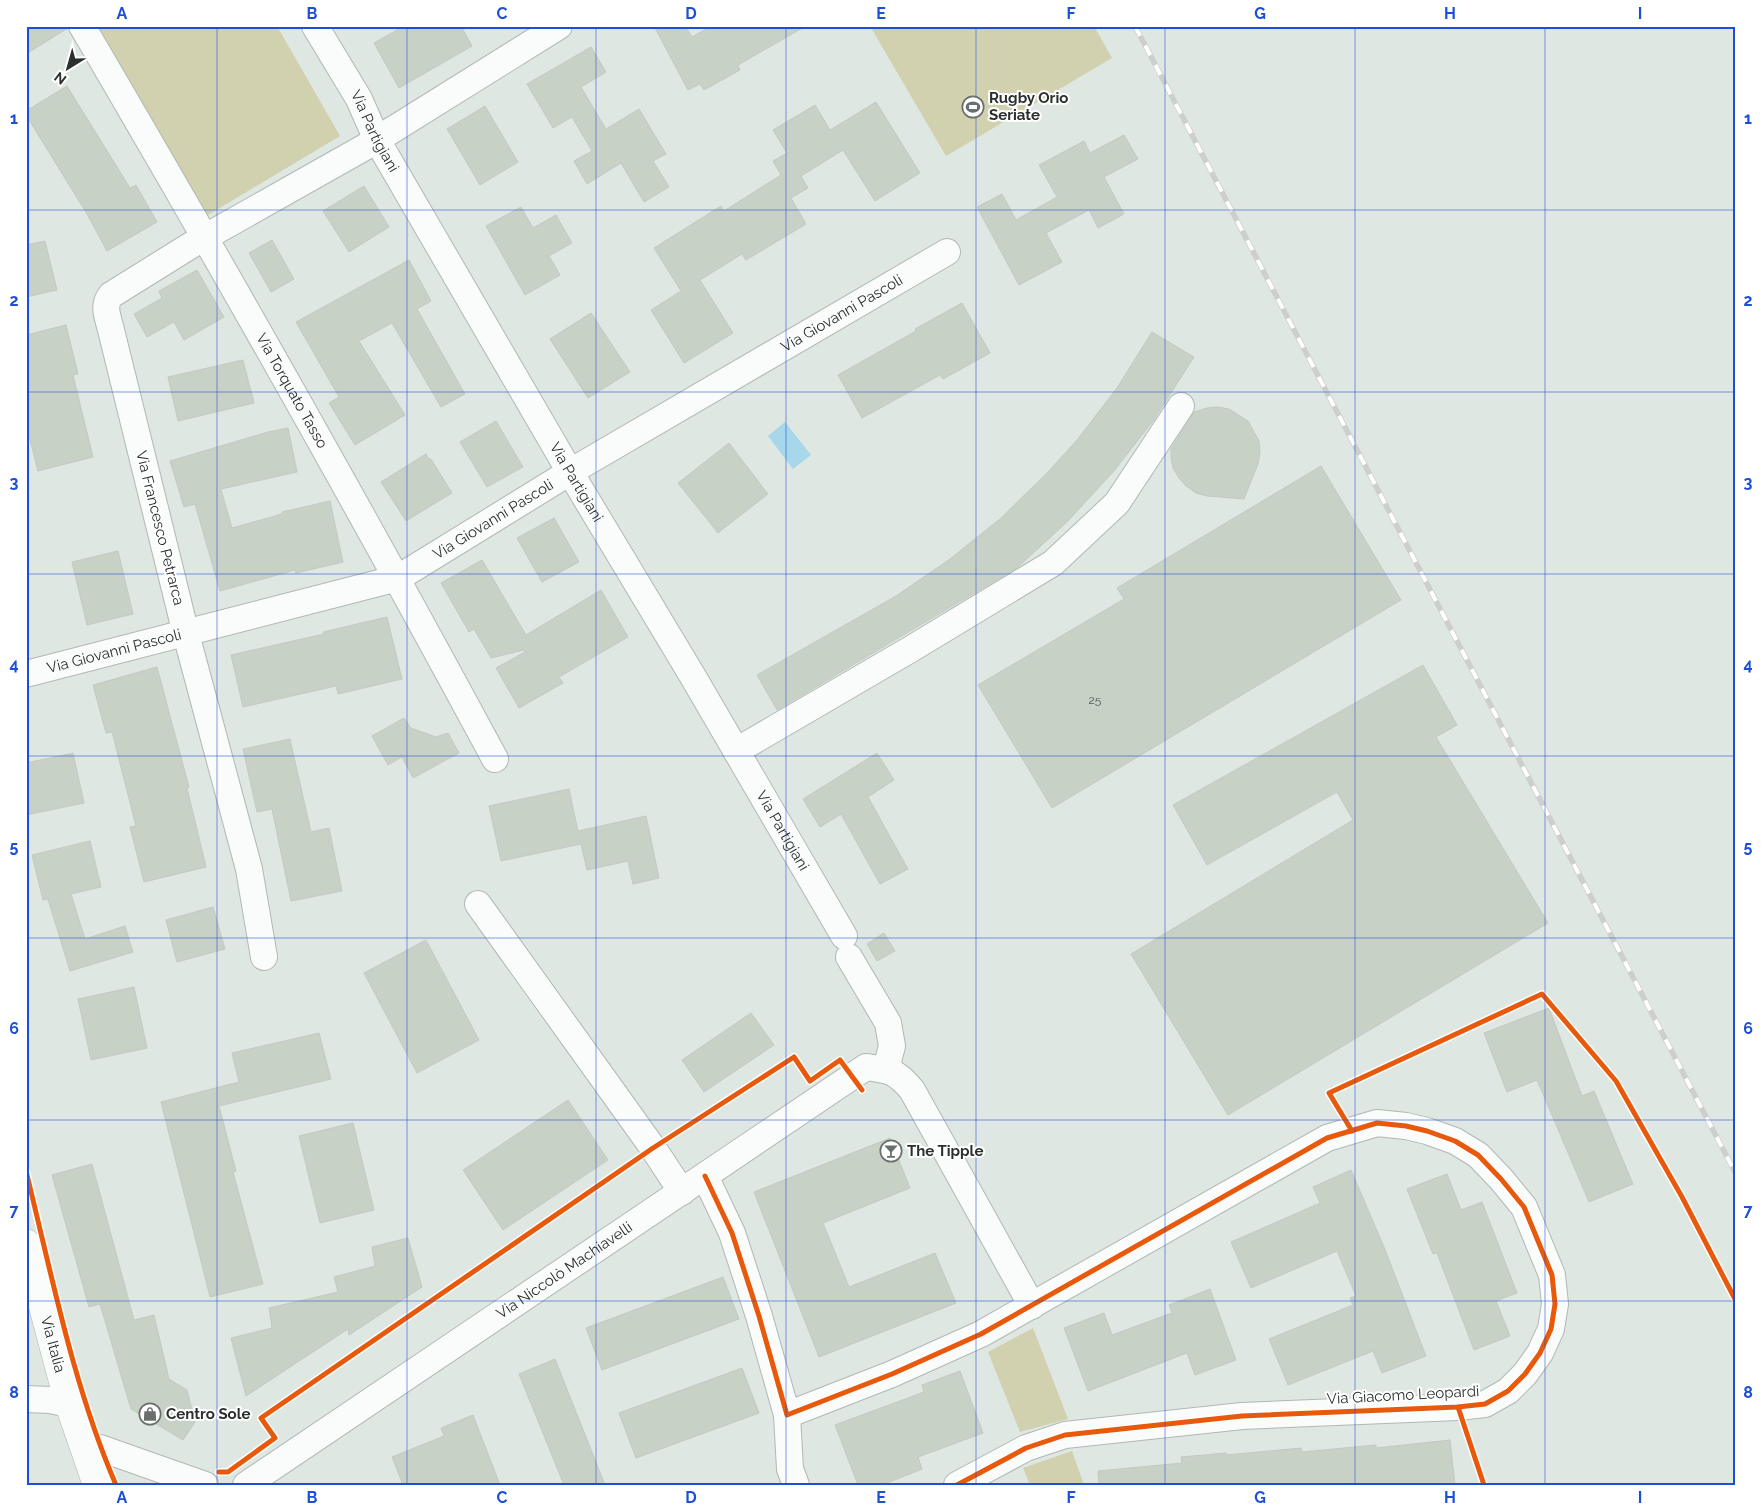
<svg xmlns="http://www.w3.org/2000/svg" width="1762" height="1511" font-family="Raleway,sans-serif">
<rect width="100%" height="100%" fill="#dee7e2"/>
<!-- green -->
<g fill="#d1d1af">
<path d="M91,26h186l63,110 -137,82z"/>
<path d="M870,26h224l18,32 -166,98z"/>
<path d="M1033,1328l35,91 -48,13 -32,-80z"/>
<path d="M1072,1451l12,34h-54l-7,-17z"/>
</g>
<!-- water -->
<path fill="#a7d7e9" d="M785,422l26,33 -18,14 -25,-33z"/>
<!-- building -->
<g fill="#c7d1c6" stroke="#c3c9c4">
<path d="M26,26h41l1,2 -42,26z"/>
<path d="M404,26h57l11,20 -73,42 -25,-45z"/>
<path d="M654,26h31l7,11 19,-11h95l-68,39 2,5 -36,20 -4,-6 -12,6z"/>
<path d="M591,47l15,25 -25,15 25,42 33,-20 27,45 -13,7 16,26 -25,15 -23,-39 -34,21 -13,-23 18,-10 -20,-34 -19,11 -26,-44z"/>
<path d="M67,86l63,102 6,-3 21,37 -50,29 -20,-37 -61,-99v-4z"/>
<path d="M876,102l44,71 -45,28 -32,-51 -42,26 7,12 -17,10 15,26 -60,36 -4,-6 -42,26 33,53 -49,30 -33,-53 30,-19 -27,-43 67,-42 3,5 57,-36 -8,-14 14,-8 -14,-23 42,-25 15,25z"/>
<path d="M485,106l33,56 -38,23 -33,-56z"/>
<path d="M1124,135l14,24 -34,18 20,37 -26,14 -9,-18 -43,23 16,29 -43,23 -42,-78 25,-13 14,26 41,-23 -18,-32 45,-24 6,12z"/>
<path d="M364,186l25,41 -40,25 -26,-41z"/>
<path d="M521,207l12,21 23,-13 16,28 -23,13 11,19 -35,20 -39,-69z"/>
<path d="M272,240l22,39 -23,13 -22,-39z"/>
<path d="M45,241l12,49 -31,7v-52z"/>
<path d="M409,260l22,41 -14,8 48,85 -24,13 -49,-84 -33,18 46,74 -50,30 -26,-42 10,-6 -43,-75z"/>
<path d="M197,270l27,47 -40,23 -10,-18 -27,15 -13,-23 28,-16 -3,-7z"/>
<path d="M962,303l28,50 -47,26 -3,-4 -78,43 -24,-43 78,-44 -1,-2z"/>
<path d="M591,313l39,59 -42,26 -38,-59z"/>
<path d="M66,325l12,49 -5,1 20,82 -55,14 -12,-47v-89z"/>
<path d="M1152,332l42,25 -41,64 -39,50 -47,51 -49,45 -241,143 -20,-35 139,-79 54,-37 51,-41 47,-46 29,-32 40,-52z"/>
<path d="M243,360l11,43 -76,18 -10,-44z"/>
<path d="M1218,407l11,2 19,12 11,20 1,11 -2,12 -14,35 -37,-3 -11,-3 -10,-7 -7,-8 -6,-10 -2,-11v-8l23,-37 13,-4z"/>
<path d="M496,421l27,46 -36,20 -27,-45z"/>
<path d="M288,428l9,44 -76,17 11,39 50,-14v-2l48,-11 13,61 -47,11 -1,-3 -75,21 -25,-87 -11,3 -14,-46 98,-29z"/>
<path d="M729,443l39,51 -50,39 -40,-50z"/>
<path d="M426,454l3,5h2l21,34 -46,28 -25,-39z"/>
<path d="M1321,466l80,134 -349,208 -74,-123 146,-86 -7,-11z"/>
<path d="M554,518l25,44 -37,20 -25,-44z"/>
<path d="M118,551l15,63 -46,11 -15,-63z"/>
<path d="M482,560l44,75 75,-45 27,47 -69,40 4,6 -44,25 -23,-40 29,-16 -1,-2 -33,8 -17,-29 -5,3 -28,-49z"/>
<path d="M387,617l15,62 -64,15 -2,-8 -93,21 -12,-52 93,-21 -1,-2z"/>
<path d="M1423,665l34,60 -21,12 112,186 -320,192 -97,-161 222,-134 -16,-28 -130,73 -34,-60z"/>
<path d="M157,667l32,120 -2,1 19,79 -62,15 -14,-55 6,-1 -24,-94 -6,1 -13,-48z"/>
<path d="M404,718l7,10 25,9 12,-4 11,20 -46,25 -11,-21 -14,8 -16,-29z"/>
<path d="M290,739l21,93 18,-4 13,63 -51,10 -19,-92 -15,3 -14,-63z"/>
<path d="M73,753l11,50 -58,12v-52z"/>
<path d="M877,753l17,27 -26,17 40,72 -28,15 -39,-70 -21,13 -17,-28z"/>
<path d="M569,789l9,42 68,-15 13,62 -26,6 -5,-23 -41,9 -6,-26 -80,17 -12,-55z"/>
<path d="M90,841l11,46 -30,7 14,45 40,-13 8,26 -63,19 -22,-72 -5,1 -11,-45z"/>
<path d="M213,907l12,42 -48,13 -11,-42z"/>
<path d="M884,933l11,18 -18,10 -10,-17z"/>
<path d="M426,940l53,100 -62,33 -53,-100z"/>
<path d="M134,987l13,61 -56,12 -13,-61z"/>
<path d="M1549,1008l33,88 12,-5 39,93 -44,18 -52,-122 -30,12 -23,-59z"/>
<path d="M751,1013l23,32 -70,47 -22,-32z"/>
<path d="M319,1033l12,46 -112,27 17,65 -3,1 30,112 -53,13 -49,-195 78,-20 -7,-29z"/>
<path d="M568,1100l40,60 -105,70 -40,-60z"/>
<path d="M353,1123l21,87 -54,13 -21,-87z"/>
<path d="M890,1138l20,50 -87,35 26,64 86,-34 21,50 -137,54 -65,-165z"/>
<path d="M92,1164l42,156 20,-5 15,64 18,11 8,32 -12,18 -52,-31 -31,-105 -11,3 -37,-132z"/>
<path d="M1351,1170l33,77 42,109 -44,17 -9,-22 -85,34 -19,-46 84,-34 -3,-7 6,-2 -19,-45 -86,37 -20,-46 89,-39 -7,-16z"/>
<path d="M1447,1174l14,36 21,-8 35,91 -21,8 14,35 -36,14 -37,-97 -4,1 -26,-65z"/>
<path d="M408,1238l14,49 -73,48 -1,-6 -102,67 -15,-58 41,-10 -3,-20 69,-16 -4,-15 41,-11 -3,-19z"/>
<path d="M723,1277l16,42 -137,51 -16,-42z"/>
<path d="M1210,1289l26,71 -41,15 -8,-22 -99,38 -24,-63 40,-15 8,22 60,-22 -3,-8z"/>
<path d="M555,1359l50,126h-41l-45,-111z"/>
<path d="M742,1368l17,45 -123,45 -17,-45z"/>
<path d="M960,1371l23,62 -65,24 4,12 -40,16h-24l-23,-60 89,-33 -2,-7z"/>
<path d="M473,1415l27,70h-97l-11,-28 52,-21 -3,-8z"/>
<path d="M1450,1440l5,45h-356l-1,-14 84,-8 -1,-6 45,-4v2l75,-7 1,4 74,-7v3z"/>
</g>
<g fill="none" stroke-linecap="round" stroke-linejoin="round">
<!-- minor casing -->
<g stroke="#b1b8b4" stroke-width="28">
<g id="minor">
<path id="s1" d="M82,26c142,242 280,486 413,733"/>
<path id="s2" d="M315,26l44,73 18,41 193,332 122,203 152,261"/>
<path id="s3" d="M26,674l372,-96 172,-106 377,-220"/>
<path d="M736,751l175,-102 142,-86 64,-60 64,-97"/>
<path d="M478,904l175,244 29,44"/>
<path d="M264,957l-15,-88 -63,-235 -75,-304c-3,-13 -9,-24 0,-35l82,-51 172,-97 194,-121"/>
<path d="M849,957l39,66 4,23 -6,23"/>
<path d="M705,1176l27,57 27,83 28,99 105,-41 89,-40 346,-196 50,-15 29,3 21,5 28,10 23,14 23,24 23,28 28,68 3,29 -4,25 -11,24 -15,21 -17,17 -23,13 -27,3 -216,9 -177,19 -39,13 -69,37"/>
<path d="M26,1399l24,1 19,4"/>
<path d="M787,1415l3,54 6,16"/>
<path d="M83,1445l17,3 105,37"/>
<path id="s4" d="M246,1485l620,-418c24,3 30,4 46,23l120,216"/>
</g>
</g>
<!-- major casing -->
<g stroke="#b1b8b4" stroke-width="29">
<g id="major">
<path id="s5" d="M26,1243l43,161 28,81"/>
</g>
</g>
<!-- minor -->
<use href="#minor" stroke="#fafbfb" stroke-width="26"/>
<!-- major -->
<use href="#major" stroke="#fafbfb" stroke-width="28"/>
<!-- rail casing -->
<g stroke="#cdcfce" stroke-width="5.5">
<path id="rail" d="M1135,26l601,1148"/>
</g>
<!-- rail -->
<use href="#rail" stroke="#fff" stroke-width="4" stroke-dasharray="11" stroke-linecap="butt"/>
<!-- cycleway casing -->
<g stroke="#fff" stroke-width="8">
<g id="cycleway">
<path d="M1352,1131l-23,-38 213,-99 74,87 66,116 54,104"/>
<path d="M26,1171c26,105 47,214 90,314"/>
<path d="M705,1176l27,57 27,83 28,99 105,-41 89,-40 346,-196 50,-15 29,3 21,5 28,10 23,14 23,24 23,28 28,68 3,29 -4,25 -11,24 -15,21 -17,17 -23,13 -27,3 -216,9 -177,19 -39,13 -69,37"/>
<path d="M1458,1407l26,78"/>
<path d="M219,1472h9l47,-34 -14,-20 392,-270 141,-91 16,24 30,-21 22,30"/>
</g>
</g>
<!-- cycleway -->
<use href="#cycleway" stroke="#e8590c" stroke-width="5"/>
</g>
<!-- grid -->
<path fill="none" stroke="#1d4ed8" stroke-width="1" stroke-opacity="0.55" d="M217,26v1459M407,26v1459M596,26v1459M786,26v1459M976,26v1459M1165,26v1459M1355,26v1459M1545,26v1459M26,210h1710M26,392h1710M26,574h1710M26,756h1710M26,938h1710M26,1120h1710M26,1301h1710"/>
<!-- icons -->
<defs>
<g id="stadium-ring" transform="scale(1.125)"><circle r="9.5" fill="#fff" stroke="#69706c" stroke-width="1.5"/><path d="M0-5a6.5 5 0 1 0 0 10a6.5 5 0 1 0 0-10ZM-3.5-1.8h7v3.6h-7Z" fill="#69706c"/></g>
<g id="bar-ring" transform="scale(1.125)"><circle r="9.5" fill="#fff" stroke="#69706c" stroke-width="1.5"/><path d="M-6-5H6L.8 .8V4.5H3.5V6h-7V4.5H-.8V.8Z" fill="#69706c"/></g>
<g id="shop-ring" transform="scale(1.125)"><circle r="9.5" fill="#fff" stroke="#69706c" stroke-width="1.5"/><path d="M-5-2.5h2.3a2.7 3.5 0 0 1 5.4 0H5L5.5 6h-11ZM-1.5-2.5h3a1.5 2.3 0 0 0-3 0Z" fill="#69706c"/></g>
</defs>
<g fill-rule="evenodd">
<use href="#stadium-ring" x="973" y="107"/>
<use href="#bar-ring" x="891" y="1151"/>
<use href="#shop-ring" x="150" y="1414"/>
</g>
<g text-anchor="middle" stroke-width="4" stroke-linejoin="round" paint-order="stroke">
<!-- number labels -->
<g font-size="12" fill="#535a55">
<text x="1095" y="704">25</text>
</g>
<!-- poi labels -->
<g font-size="15" font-weight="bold" fill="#2a302d" stroke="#fff" text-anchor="start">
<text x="989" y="103">Rugby Orio<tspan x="989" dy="17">Seriate</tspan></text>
<text x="907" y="1156">The Tipple</text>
<text x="166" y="1419">Centro Sole</text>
</g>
<!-- street labels -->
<g font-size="15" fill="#2a302d" stroke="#fff">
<text dy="5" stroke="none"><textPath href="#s2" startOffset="121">Via Partigiani</textPath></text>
<text dy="5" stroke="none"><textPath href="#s3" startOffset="901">Via Giovanni Pascoli</textPath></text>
<text dy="5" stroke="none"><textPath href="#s1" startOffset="421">Via Torquato Tasso</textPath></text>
<text dy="5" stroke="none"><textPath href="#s2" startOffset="526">Via Partigiani</textPath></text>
<text dy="5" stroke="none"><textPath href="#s3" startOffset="496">Via Giovanni Pascoli</textPath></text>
<text transform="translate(160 528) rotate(76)" y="5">Via Francesco Petrarca</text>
<text dy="5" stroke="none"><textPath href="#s3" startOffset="91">Via Giovanni Pascoli</textPath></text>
<text dy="5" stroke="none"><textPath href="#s2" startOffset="931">Via Partigiani</textPath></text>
<text dy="5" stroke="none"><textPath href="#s4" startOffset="384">Via Niccolò Machiavelli</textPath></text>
<text dy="5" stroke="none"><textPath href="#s5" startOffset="105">Via Italia</textPath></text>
<text transform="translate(1403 1395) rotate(-3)" y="5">Via Giacomo Leopardi</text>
</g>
</g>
<!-- border -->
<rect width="1762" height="1511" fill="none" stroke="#ffffff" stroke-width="55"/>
<!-- north arrow -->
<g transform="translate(68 68) rotate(217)" stroke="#ffffff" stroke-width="4" paint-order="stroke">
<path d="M0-4L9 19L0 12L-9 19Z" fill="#2a302d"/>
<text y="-8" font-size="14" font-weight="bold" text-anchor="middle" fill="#2a302d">N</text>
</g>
<rect x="28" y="28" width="1706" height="1456" fill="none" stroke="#1d4ed8" stroke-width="2"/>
<g font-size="16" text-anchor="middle" font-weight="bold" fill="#1d4ed8">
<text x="122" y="19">A</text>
<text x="312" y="19">B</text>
<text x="502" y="19">C</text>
<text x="691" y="19">D</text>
<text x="881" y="19">E</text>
<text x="1071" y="19">F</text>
<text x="1260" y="19">G</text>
<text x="1450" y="19">H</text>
<text x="1640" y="19">I</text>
<text x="14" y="124">1</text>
<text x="1748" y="124">1</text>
<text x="14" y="306">2</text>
<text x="1748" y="306">2</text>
<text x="14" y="488">3</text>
<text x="1748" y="488">3</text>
<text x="14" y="670">4</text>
<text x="1748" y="670">4</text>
<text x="14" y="852">5</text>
<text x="1748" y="852">5</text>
<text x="14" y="1034">6</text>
<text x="1748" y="1034">6</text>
<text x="14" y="1216">7</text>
<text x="1748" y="1216">7</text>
<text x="14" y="1398">8</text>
<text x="1748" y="1398">8</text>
<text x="122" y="1503">A</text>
<text x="312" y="1503">B</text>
<text x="502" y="1503">C</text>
<text x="691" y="1503">D</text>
<text x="881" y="1503">E</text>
<text x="1071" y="1503">F</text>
<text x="1260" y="1503">G</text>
<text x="1450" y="1503">H</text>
<text x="1640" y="1503">I</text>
</g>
</svg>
